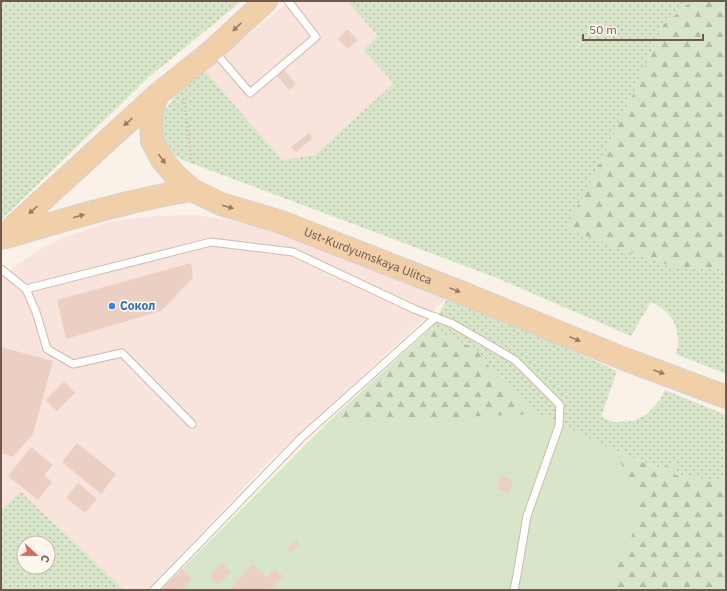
<svg xmlns="http://www.w3.org/2000/svg" width="727" height="591" font-family="'IBM Plex Sans',sans-serif">
<defs>
<pattern id="grass-dots" width="8" height="8" patternUnits="userSpaceOnUse"><rect width="8" height="8" fill="#d7e6c8"/><path d="M2 2h.1M6 6h.1" fill="none" stroke="#b3bda5" stroke-width="1.8" stroke-linecap="round"/></pattern>
<pattern id="forest-firs" width="22" height="20" patternUnits="userSpaceOnUse"><rect width="22" height="20" fill="#d7e6c8"/><path d="M5 1l3.5 6h-7zM16 11l3.5 6h-7z" fill="#b3bda5"/></pattern>
</defs>
<rect width="100%" height="100%" fill="#faf1e8"/>
<!-- commercial -->
<g fill="#f9e3dd">
<path d="M289,1h58l31,36 -15,14 32,32 -80,72 -33,5 -77,-89z"/>
<path d="M197,215l40,7 42,12 169,63 -184,169 -116,124h-24l-103,-98 -20,18v-234l41,-28 23,-11 43,-15 45,-6z"/>
</g>
<!-- grass -->
<g fill="url(#grass-dots)" fill-rule="evenodd">
<path d="M1,1h241l-92,75 -149,144z"/>
<path d="M347,1h345l-29,24 -29,67 -29,61 70,114 51,1v106l-50,-20c1,-5 3,-11 2,-16 -1,-18 -12,-29 -27,-36l-20,34 -134,-58 -314,-118 -12,-7 -7,-9 -4,-21 6,-14 11,-16 28,-22 77,89 33,-5 79,-72 -31,-33 15,-14z"/>
<path d="M448,297l38,14 131,60 -16,46 13,5 20,-1 13,-7 13,-14 5,-10 61,25v65l-22,-1 -29,-4 -1,-13 -14,7 -44,-18 -77,-37 -27,-22 -21,-23 -15,-20 -45,-21z"/>
<path d="M21,492l103,98h-123v-80zM24,543h24v24h-24z"/>
</g>
<!-- forest -->
<g fill="url(#forest-firs)">
<path d="M692,1h29l5,2v265l-51,-1 -61,-20 -48,-19 39,-75 29,-61 29,-67z"/>
<path d="M431,328l45,21 15,20 21,23 27,22 -20,68 -251,108 81,-134 -21,-34z"/>
<path d="M616,451l43,18 16,-7v13l29,4 22,1v110h-185l39,-133z"/>
</g>
<!-- garden -->
<path fill="#d7e6c8" d="M539,414l77,37 26,62 -35,77h-446l167,-168z"/>
<!-- building -->
<g fill="#eccfc3">
<path d="M347,29l11,11 -10,9 -10,-10z"/>
<path d="M284,70l12,14 -7,6 -13,-15z"/>
<path d="M309,133l4,5 -17,14 -5,-5z"/>
<path d="M191,263l2,15 -32,33 -95,28 -9,-39z"/>
<path d="M1,347l52,14 -20,73 -20,23 -12,-4z"/>
<path d="M64,382l11,11 -18,18 -11,-11z"/>
<path d="M77,443l39,31 -15,20 -39,-32z"/>
<path d="M31,447l22,18 -9,10 8,7 -14,18 -30,-24z"/>
<path d="M500,476l13,4 -4,13 -12,-4z"/>
<path d="M78,483l19,16 -12,14 -19,-15z"/>
<path d="M296,540l3,4 -8,9 -4,-4z"/>
<path d="M222,563l9,9 -13,13 -9,-9z"/>
<path d="M253,564l14,13 8,-8 8,7 -13,14h-39l-1,-1z"/>
<path d="M182,569l10,10 -11,11h-20z"/>
</g>
<g fill="none" stroke-linecap="round" stroke-linejoin="round">
<!-- lane casing -->
<g stroke="#cbb9af" stroke-width="9">
<g id="lane">
<path d="M215,52l35,41 66,-56 -28,-36"/>
<path d="M1,269l25,20 10,23 11,37 26,15 49,-11 70,71"/>
<path d="M26,289l185,-47 82,10 121,57 39,15 62,36 45,45 -1,21 -32,90 -10,59 -3,15"/>
<path d="M154,590l147,-152 135,-121"/>
</g>
</g>
<!-- primary casing -->
<g stroke="#d7d0ce" stroke-width="24">
<g id="primary">
<path id="s1" d="M157,95l-6,22 1,24 9,17 14,17 17,15 29,14 60,18 174,68 167,68 104,39"/>
<path d="M6,237c61,-18 123,-37 186,-47"/>
<path d="M1,238l156,-143 56,-45 53,-49"/>
</g>
</g>
<!-- path -->
<path stroke="#d1b3a6" stroke-width="2.5" stroke-dasharray="1 3" stroke-linecap="butt" d="M183,99l1,1 8,64"/>
<!-- lane -->
<use href="#lane" stroke="#fff" stroke-width="7"/>
<!-- primary -->
<use href="#primary" stroke="#f0cfa9" stroke-width="22"/>
</g>
<!-- one-way arrows -->
<defs><path id="oneway-solid" d="M-6-.8H1V-3.2L6.5 0L1 3.2V.8H-6Z"/></defs>
<g fill="#977c6a">
<use href="#oneway-solid" transform="translate(237 27) rotate(137)"/>
<use href="#oneway-solid" transform="translate(128 122) rotate(138)"/>
<use href="#oneway-solid" transform="translate(162 159) rotate(55)"/>
<use href="#oneway-solid" transform="translate(228 207) rotate(16)"/>
<use href="#oneway-solid" transform="translate(33 210) rotate(138)"/>
<use href="#oneway-solid" transform="translate(79 216) rotate(-16)"/>
<use href="#oneway-solid" transform="translate(455 290) rotate(22)"/>
<use href="#oneway-solid" transform="translate(575 339) rotate(22)"/>
<use href="#oneway-solid" transform="translate(659 372) rotate(20)"/>
</g>
<!-- markers -->
<circle fill="#3f7fe0" stroke="#fdf6ee" stroke-width="1.5" cx="112" cy="306" r="4"/>
<g text-anchor="middle" stroke-width="3.5" stroke-linejoin="round" paint-order="stroke">
<!-- street labels -->
<g font-size="12" fill="#71584f" stroke="#fdf6ee">
<text dy="4" stroke="none"><textPath href="#s1" startOffset="299">Ust-Kurdyumskaya Ulitca</textPath></text>
</g>
<!-- shop labels -->
<g font-size="12" font-weight="bold" fill="#366cbe" stroke="#fdf6ee" text-anchor="start">
<text x="120" y="310">Сокол</text>
</g>
</g>
<!-- border -->
<rect width="727" height="591" fill="none" stroke="#71584f" stroke-width="4"/>
<!-- north arrow -->
<g transform="translate(36 555) rotate(112)"><circle r="19" fill="#fdf6ee" stroke="#c5b7ae"/>
<path d="M0-3L7 15L0 10L-7 15Z" fill="#d46c5d"/>
<text y="-6" font-size="11" font-weight="bold" text-anchor="middle" fill="#71584f">С</text>
</g>
<!-- scale -->
<path d="M583 34v6h120v-6" fill="none" stroke="#71584f" stroke-width="2"/>
<text x="589" y="34" font-size="12" fill="#71584f" stroke="#fdf6ee" stroke-width="3" paint-order="stroke">50 m</text>
</svg>
